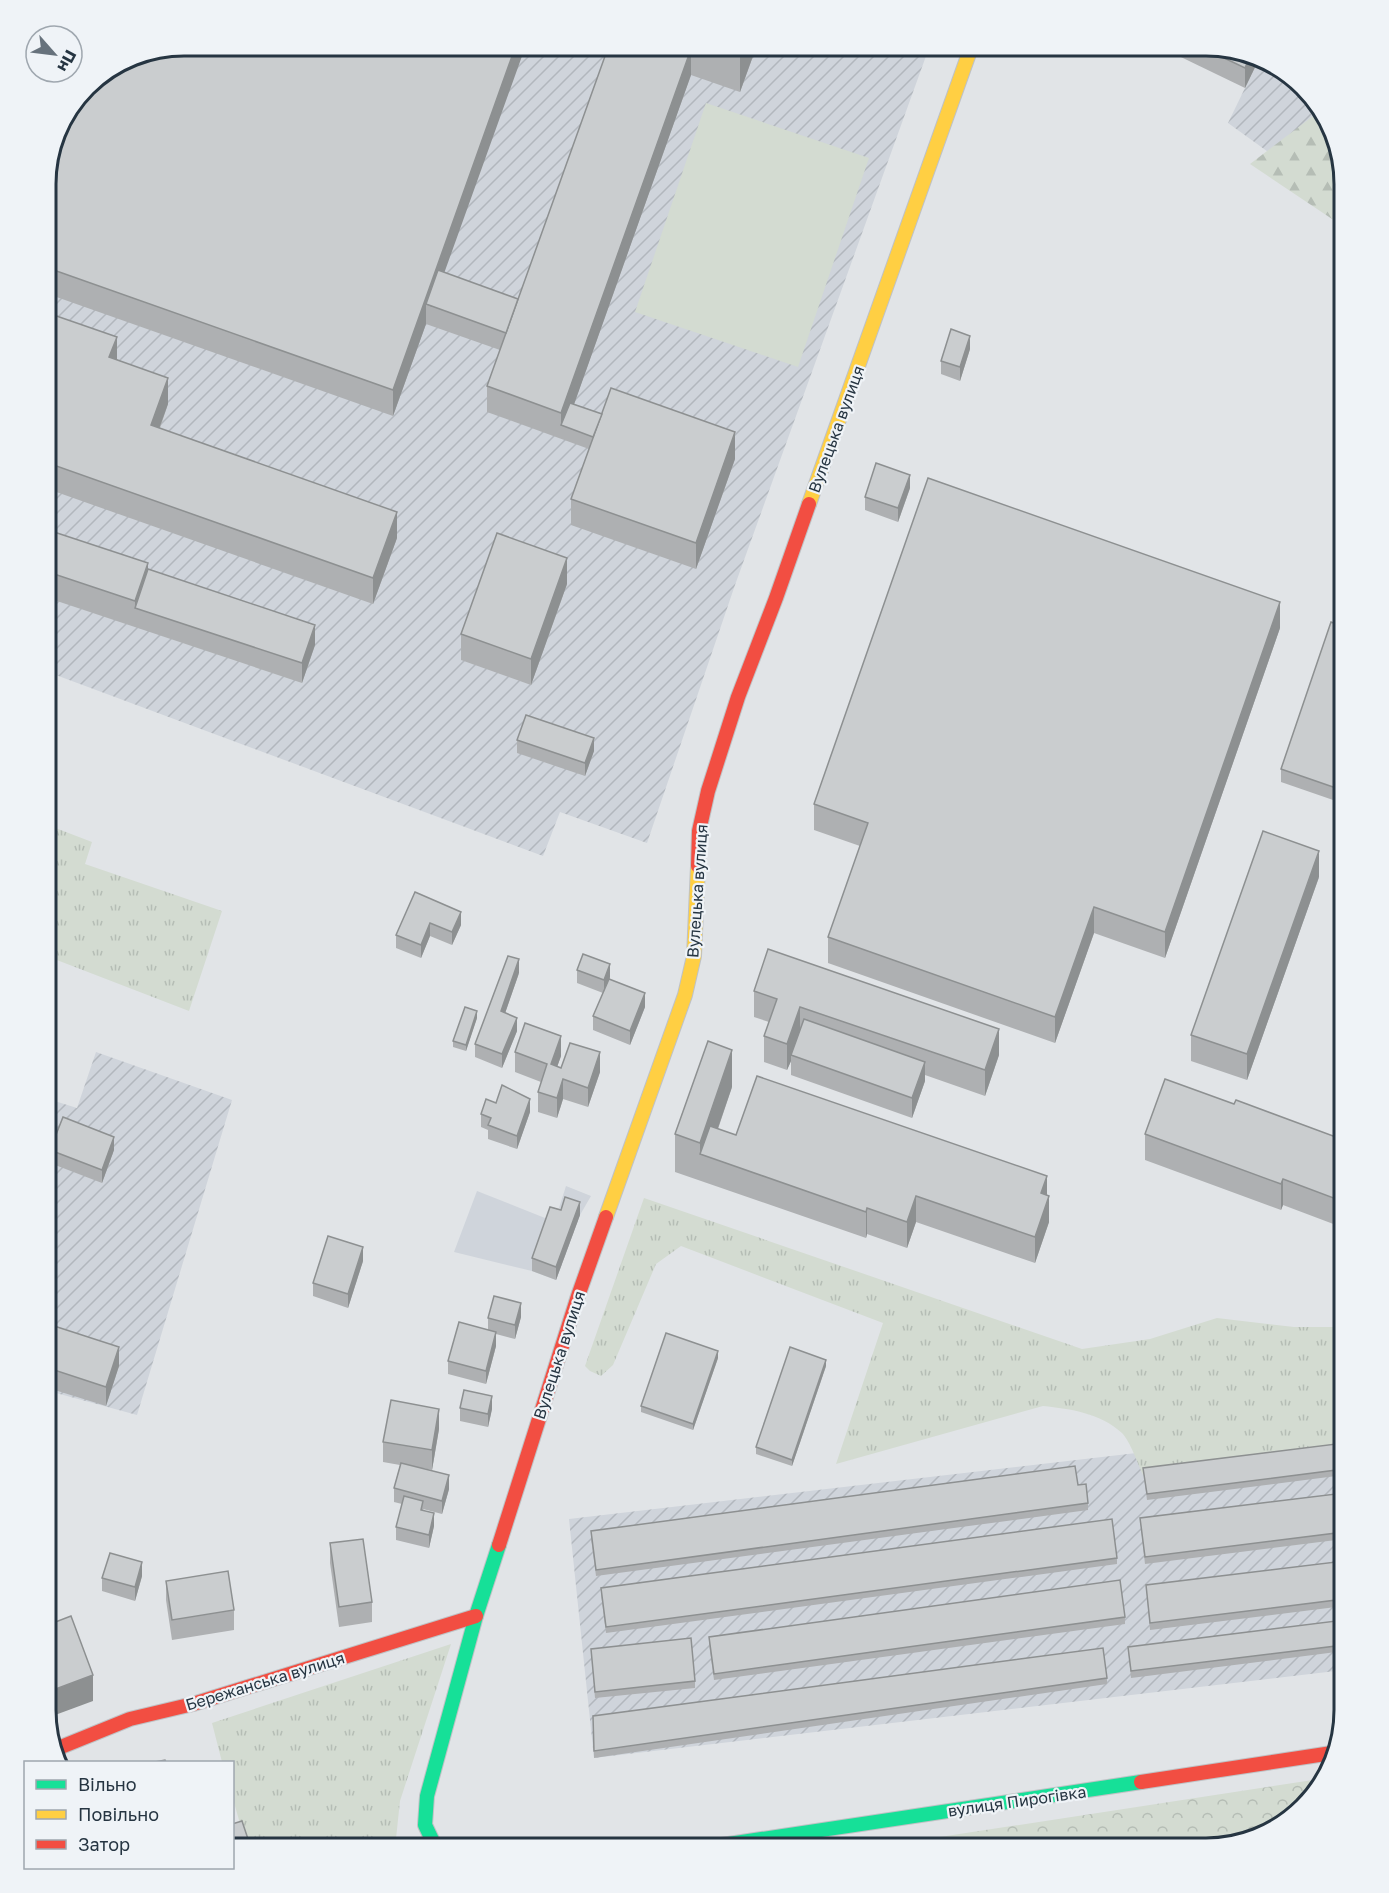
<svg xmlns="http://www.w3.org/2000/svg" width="1389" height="1893" font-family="'Golos Text',sans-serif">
<defs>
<pattern id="industrial-furrows" width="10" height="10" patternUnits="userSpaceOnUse" patternTransform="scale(1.5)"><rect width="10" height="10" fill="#cfd4db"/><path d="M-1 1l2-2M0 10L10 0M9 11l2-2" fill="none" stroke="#b2b7bd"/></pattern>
<pattern id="grass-tufts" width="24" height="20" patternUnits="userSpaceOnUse" patternTransform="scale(1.5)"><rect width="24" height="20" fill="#d3dbd1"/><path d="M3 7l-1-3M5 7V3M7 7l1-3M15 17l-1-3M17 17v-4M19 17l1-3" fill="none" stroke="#b5bdb5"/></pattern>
<pattern id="forest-firs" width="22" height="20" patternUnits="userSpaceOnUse" patternTransform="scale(1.5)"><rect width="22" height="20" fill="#d3dbd1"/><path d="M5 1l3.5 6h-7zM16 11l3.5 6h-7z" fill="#b5bdb5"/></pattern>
<pattern id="park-crowns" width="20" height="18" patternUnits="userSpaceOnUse" patternTransform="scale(1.5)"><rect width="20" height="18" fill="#d3dbd1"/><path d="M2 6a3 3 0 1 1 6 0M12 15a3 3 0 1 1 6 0" fill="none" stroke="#b5bdb5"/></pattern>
</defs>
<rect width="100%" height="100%" fill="#e1e4e7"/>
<!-- built -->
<path fill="#cfd4db" d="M566,1186l25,10 -11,19 -24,65 -24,-9 -78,-19 23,-61 73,29 15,-10 -6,-2z"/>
<!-- industrial -->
<g fill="url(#industrial-furrows)">
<path d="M183,45h747l-195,540 -88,258 -87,-31 -17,44 -498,-185v-497z"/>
<path d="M1259,59l16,5 50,50 19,69v24l-116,-84z"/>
<path d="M96,1052l136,48 -95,315 -92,-25v-292l32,10z"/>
<path d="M1344,1429v241l-750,88 -25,-239z"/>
</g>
<!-- grass -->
<g fill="url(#grass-tufts)">
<path d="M45,824l47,18 -7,22 137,47 -33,100 -140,-54 7,-27 -11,-5z"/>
<path d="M644,1198l438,151 68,-10 67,-21 77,9h50v123l-201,25c-5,-11 -13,-34 -21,-42 -22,-20 -51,-24 -79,-27l-207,58 47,-141 -202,-77 -25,18 -43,101 -12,11 -11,-5 -5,-5z"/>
<path d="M451,1644l-51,157 -5,47h-148l-14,-49 -1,-37h-10l-10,-39z"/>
</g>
<!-- forest -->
<path fill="url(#forest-firs)" d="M1321,110l4,4 19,69v44l-94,-63z"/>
<!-- park -->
<path fill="url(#park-crowns)" d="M1326,1778l-51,51 -69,19h-338z"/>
<!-- pitch -->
<path fill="#d3dbd1" d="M706,103l163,55 -71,209 -163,-55z"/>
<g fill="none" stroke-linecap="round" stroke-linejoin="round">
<!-- fast casing -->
<g stroke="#bfc2c5" stroke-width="16">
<g id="fast">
<path d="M436,1848l-11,-23 2,-29 49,-180 23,-71"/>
<path d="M702,1848l439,-66"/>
</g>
</g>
<!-- slow casing -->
<g stroke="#bfc2c5" stroke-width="16">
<g id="slow">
<path d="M809,504l163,-459"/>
<path d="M606,1217l79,-222 9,-39 4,-90"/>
</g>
</g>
<!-- jam casing -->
<g stroke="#bfc2c5" stroke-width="16">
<g id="jam">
<path d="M698,866l1,-35 9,-40 30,-94 38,-99 33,-94"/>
<path d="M499,1545l79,-249 28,-79"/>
<path d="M56,1749l74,-30 63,-15 283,-88"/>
<path d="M1141,1782l191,-29"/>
</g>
</g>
<!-- fast -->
<use href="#fast" stroke="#16e098" stroke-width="14"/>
<!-- slow -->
<use href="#slow" stroke="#ffcf43" stroke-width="14"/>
<!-- jam -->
<use href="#jam" stroke="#f24e42" stroke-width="14"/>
</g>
<!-- wall -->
<g fill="#aeb0b2">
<path d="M609,45h148l-17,47 -49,-17 -117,329 161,55 -39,110 -125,-44v-26l18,-50 -102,-37v-26l13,-36 -74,-26 -33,92 -345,-122 -3,9v-129l399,99 74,26z"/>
<path d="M1156,45h58l45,14 -14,29z"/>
<path d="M45,312l72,47 51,45 -8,24 237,110 -24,66 -328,-116z"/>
<path d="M970,349l-10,32 -19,-7v-13z"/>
<path d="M910,488l-12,34 -33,-12v-13z"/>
<path d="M45,529l103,40 167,76 -13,38 -257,-86z"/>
<path d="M567,584l-36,101 -70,-25v-26z"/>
<path d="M1344,627l-8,174 -55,-19v-13z"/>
<path d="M1280,628l-115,330 -71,-25 -39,110 -227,-80v-26l32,-91 -46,-16v-26z"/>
<path d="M517,740l77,11 -9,25 -68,-23z"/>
<path d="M1319,877l-72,203 -56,-19v-26z"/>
<path d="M415,892l46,33 -9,20 -22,-9 -9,22 -25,-10v-13z"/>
<path d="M577,970l33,7v2l35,28 -15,38 -37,-15v-14l10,-23 -26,-10z"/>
<path d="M519,973l-14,40 12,18 -15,37 -27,-11v-13z"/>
<path d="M754,991l245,64 -14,41 -60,-21v6l-13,37 -121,-43v-14l-4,9 -23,-8v-26l5,-14 -15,-5z"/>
<path d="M477,1018l-11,33 -13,-4v-6z"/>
<path d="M515,1052l46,4 -4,11 4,1 39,4 -12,35 -25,-8 -6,19 -19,-6v-20l3,-10 -26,-10z"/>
<path d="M732,1087l-14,42 18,6 311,60 2,27 -14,41 -119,-41 -9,26 -40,-14 -1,4 -191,-66v-38z"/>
<path d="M496,1103l34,9 -13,37 -29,-10v-9l-7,-3v-13z"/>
<path d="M1234,1104l110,36v88l-61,-23 -2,5 -136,-50v-26z"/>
<path d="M50,1150h64l-12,33 -52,-20z"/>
<path d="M561,1210l19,5 -24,65 -24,-9v-13z"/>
<path d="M363,1261l-15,47 -35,-12v-13z"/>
<path d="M521,1317l-6,22 -19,-5v12l-10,38 -38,-10v-13l40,-31v-12z"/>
<path d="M45,1333l74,33 -13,40 -61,-19z"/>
<path d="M718,1358l-25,72 -52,-18v-6z"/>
<path d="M826,1366l-34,100 -36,-12v-7z"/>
<path d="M460,1408l32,1 -4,18 -28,-6z"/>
<path d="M439,1429l-7,41 -10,-2 27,21 -7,25 -19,-5 11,17 -5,22 -33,-8v-13l6,-23 -8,-2v-14l6,-23 -17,-3v-20z"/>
<path d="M1344,1443v32l-197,25 -4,-32z"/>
<path d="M1078,1485l10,18v7l-492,66 -5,-38v-7z"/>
<path d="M1344,1493v46l-199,25 -5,-46z"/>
<path d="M330,1543l42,59v20l-33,5 -9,-64z"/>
<path d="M1117,1558v6l-511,69 -5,-39v-6z"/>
<path d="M1344,1561v45l-194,24 -4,-45z"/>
<path d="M142,1576l-7,25 -33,-10v-13z"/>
<path d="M166,1581l68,29v20l-62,10 -6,-40z"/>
<path d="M1125,1617v7l-411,56 -5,-36v-7z"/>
<path d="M1344,1620v31l-213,27 -3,-31z"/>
<path d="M591,1649l104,32v7l-100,10z"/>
<path d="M1107,1678v6l-513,74 -1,-42z"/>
</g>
<!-- shaded-wall -->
<g fill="#8d9091">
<path d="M516,45h10l-94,262 -6,-3v20l-33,92v-26z"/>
<path d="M740,45h17l-17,47z"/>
<path d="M691,49v26l-125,352 -5,-2v-12z"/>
<path d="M1250,56l9,3 -14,29v-20z"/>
<path d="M48,268v26l-3,9v-26z"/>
<path d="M970,336v13l-10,32v-14z"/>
<path d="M117,337v26l-8,-6z"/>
<path d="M168,378v26l-17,47v-26z"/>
<path d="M735,432v27l-39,110v-26z"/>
<path d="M910,475v13l-12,34v-14z"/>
<path d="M397,512v26l-24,66v-26z"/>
<path d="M567,558v26l-36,101v-26z"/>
<path d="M148,563v26l-13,19v-7z"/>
<path d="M1280,602v26l-115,330v-26z"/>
<path d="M315,625v20l-13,38v-20z"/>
<path d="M594,738v13l-9,25v-13z"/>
<path d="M1344,765v14l-8,22v-13z"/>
<path d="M1319,851v26l-72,203v-26z"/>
<path d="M1094,907v26l-39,110v-26z"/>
<path d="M461,912v13l-9,20v-13z"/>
<path d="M430,923v13l-9,22v-13z"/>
<path d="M519,959v14l-18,52v-14z"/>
<path d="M610,964v13l-6,17v-14z"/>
<path d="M645,993v14l-15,38v-14z"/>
<path d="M800,1007v26l-9,22v6l-4,9v-26z"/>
<path d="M477,1011v7l-11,33v-6z"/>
<path d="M517,1018v13l-15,37v-14z"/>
<path d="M999,1029v26l-14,41v-26z"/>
<path d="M561,1036v20l-10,28v-20z"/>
<path d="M732,1050v37l-24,70 -8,-3v-11z"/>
<path d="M600,1052v20l-12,35v-19z"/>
<path d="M925,1062v19l-13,37v-20z"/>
<path d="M563,1079v20l-6,19v-20z"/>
<path d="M530,1099v13l-13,37v-13z"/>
<path d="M114,1137v13l-12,33v-13z"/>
<path d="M1047,1176v26l-6,-9z"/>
<path d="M1283,1179v26l-2,5v-26z"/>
<path d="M916,1196v26l-9,26v-26z"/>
<path d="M1049,1196v26l-14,41v-26z"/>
<path d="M580,1202v13l-24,65v-13z"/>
<path d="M867,1208v26l-1,4v-26z"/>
<path d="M363,1247v14l-15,47v-14z"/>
<path d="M521,1303v14l-6,22v-14z"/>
<path d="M496,1332v14l-10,38v-13z"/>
<path d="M119,1347v19l-13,40v-19z"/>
<path d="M718,1351v7l-25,72v-6z"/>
<path d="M826,1360v6l-34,100v-6z"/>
<path d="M492,1396v13l-4,18v-13z"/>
<path d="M439,1409v20l-7,41v-20z"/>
<path d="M449,1475v14l-7,25v-13z"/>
<path d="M434,1513v13l-5,22v-13z"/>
<path d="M142,1562v14l-7,25v-14z"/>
<path d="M93,1675v26l-46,17 -2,-8v-17z"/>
</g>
<!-- building -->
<g fill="#cacdcf" stroke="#8d9091" stroke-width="1.5">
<path d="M183,45h333l-123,345 -345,-122 -3,9v-103l14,-52 33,-42 39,-25z"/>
<path d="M609,45h71l11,4 -130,364 -74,-27z"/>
<path d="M1197,45h17l36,11 -5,12z"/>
<path d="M438,270l80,29 -12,34 -80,-29z"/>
<path d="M45,312l72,25 -8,20 59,21 -17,47 246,87 -24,66 -328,-116z"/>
<path d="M951,329l19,7 -10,31 -19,-6z"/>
<path d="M611,388l124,44 -39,111 -125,-44z"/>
<path d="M570,403l32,11 -9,23 -32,-12z"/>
<path d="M876,463l34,12 -12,33 -33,-11z"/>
<path d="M928,478l352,124 -115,330 -71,-25 -39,110 -227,-80 40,-114 -54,-19z"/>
<path d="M45,529l103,34 -13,38 -90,-30z"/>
<path d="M497,533l70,25 -36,101 -70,-25z"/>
<path d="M148,569l167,56 -13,38 -167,-55z"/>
<path d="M1331,622l13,5v138l-8,23 -55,-19z"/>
<path d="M526,715l68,23 -9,25 -68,-23z"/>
<path d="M1263,831l56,20 -72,203 -56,-19z"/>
<path d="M415,892l46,20 -9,20 -22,-9 -9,22 -25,-10z"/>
<path d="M768,949l231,80 -14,41 -185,-63 -13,37 -23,-8 13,-37 -23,-8z"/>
<path d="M583,954l27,10 -6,16 -27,-10z"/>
<path d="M508,956l11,3 -18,52 16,7 -15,36 -27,-10z"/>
<path d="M609,979l36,14 -15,38 -37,-15z"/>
<path d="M465,1007l12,4 -11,34 -13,-4z"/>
<path d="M804,1019l121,43 -13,36 -121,-43z"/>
<path d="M525,1023l36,13 -10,28 10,4 9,-25 30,9 -12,36 -25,-9 -6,19 -19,-6 9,-28 -32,-12z"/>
<path d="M708,1041l24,9 -32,93 -25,-9z"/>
<path d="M757,1076l290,100 -6,17 8,3 -14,41 -119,-41 -9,26 -40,-14 -1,4 -166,-58 10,-28 26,9z"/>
<path d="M1165,1079l69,25 2,-4 108,40v62l-61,-23 -2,5 -136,-50z"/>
<path d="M502,1085l28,14 -13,37 -29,-11 3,-7 -10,-4 5,-15 10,4z"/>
<path d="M63,1117l51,20 -12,33 -52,-20z"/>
<path d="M565,1197l15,5 -24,65 -24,-9 18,-51 11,3z"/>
<path d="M328,1236l35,11 -15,47 -35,-11z"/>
<path d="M494,1296l27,7 -6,22 -27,-7z"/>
<path d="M459,1322l37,10 -10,39 -38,-10z"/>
<path d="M48,1324l71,23 -13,40 -61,-20v-34z"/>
<path d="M666,1333l52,18 -25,73 -52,-18z"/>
<path d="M790,1347l36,13 -34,100 -36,-13z"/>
<path d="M464,1390l28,6 -4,18 -28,-6z"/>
<path d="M391,1400l48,9 -7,41 -49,-8z"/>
<path d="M1344,1443v26l-197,25 -4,-26z"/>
<path d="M401,1463l48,12 -7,26 -48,-13z"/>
<path d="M1075,1466l3,19 8,-1 2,19 -492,67 -5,-39z"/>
<path d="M1344,1493v39l-199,25 -5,-39z"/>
<path d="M404,1496l19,5 -2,9 13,3 -5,22 -33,-8z"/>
<path d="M1112,1519l5,39 -511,69 -5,-39z"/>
<path d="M363,1539l9,63 -33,5 -9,-64z"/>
<path d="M110,1553l32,9 -7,25 -33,-9z"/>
<path d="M1344,1561v38l-194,24 -4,-38z"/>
<path d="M228,1571l6,39 -62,10 -6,-39z"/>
<path d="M1120,1580l5,37 -411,57 -5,-37z"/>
<path d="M71,1616l22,59 -48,18v-67z"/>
<path d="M1344,1620v25l-213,26 -3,-24z"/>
<path d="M691,1638l4,43 -100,11 -4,-43z"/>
<path d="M1103,1648l4,30 -513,73 -1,-35z"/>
<path d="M165,1760l1,2h-11z"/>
<path d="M242,1821l9,27h-19v-24z"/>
</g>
<g text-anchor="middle" stroke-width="4.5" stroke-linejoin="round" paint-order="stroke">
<!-- street labels -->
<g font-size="16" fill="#263542" stroke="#eff3f7">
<text transform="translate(836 429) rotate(-70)" y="6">Вулецька вулиця</text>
<text transform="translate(697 891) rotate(-86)" y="6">Вулецька вулиця</text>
<text transform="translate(559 1355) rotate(-72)" y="6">Вулецька вулиця</text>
<text transform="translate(265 1681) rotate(-17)" y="6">Бережанська вулиця</text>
<text transform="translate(1017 1801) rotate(-8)" y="6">вулиця Пирогівка</text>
</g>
</g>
<!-- crop -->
<path d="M0 0H1389V1893H0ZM184 56H1206A128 128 0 0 1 1334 184V1710A128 128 0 0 1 1206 1838H184A128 128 0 0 1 56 1710V184A128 128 0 0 1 184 56Z" fill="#eff3f7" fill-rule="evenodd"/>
<path fill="none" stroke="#263542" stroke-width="3" d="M184 56H1206A128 128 0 0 1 1334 184V1710A128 128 0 0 1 1206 1838H184A128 128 0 0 1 56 1710V184A128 128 0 0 1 184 56Z"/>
<!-- legend -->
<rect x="24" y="1761" width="210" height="108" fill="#eff3f7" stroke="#9fa7af" stroke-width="1.5"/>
<rect x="36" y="1780" width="30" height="9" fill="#16e098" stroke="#9fa7af" stroke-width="1.5"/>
<text x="78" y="1791" font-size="18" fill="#263542">Вільно</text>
<rect x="36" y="1810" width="30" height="9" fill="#ffcf43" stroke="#9fa7af" stroke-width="1.5"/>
<text x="78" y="1821" font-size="18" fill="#263542">Повільно</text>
<rect x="36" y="1840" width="30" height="9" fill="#f24e42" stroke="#9fa7af" stroke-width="1.5"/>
<text x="78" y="1851" font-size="18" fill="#263542">Затор</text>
<!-- north arrow -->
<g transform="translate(54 54) rotate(118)"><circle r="28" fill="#eff3f7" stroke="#9fa7af" stroke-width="1.5"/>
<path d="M0-4.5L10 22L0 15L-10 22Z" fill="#67727c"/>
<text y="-9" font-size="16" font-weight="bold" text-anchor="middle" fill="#263542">Пн</text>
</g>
</svg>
